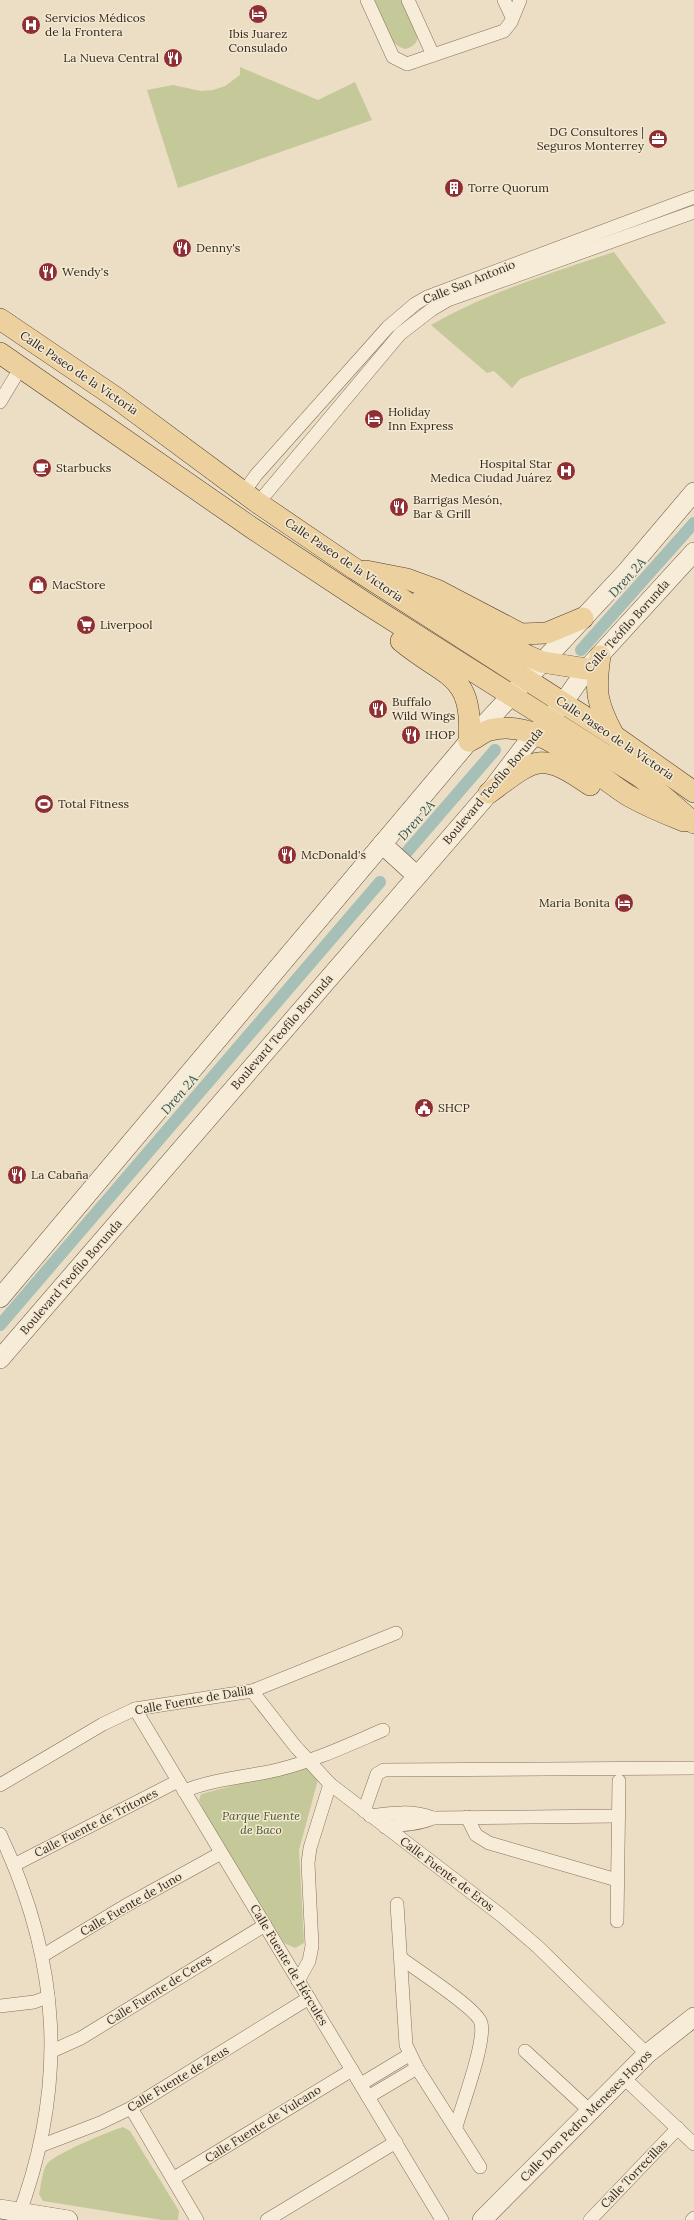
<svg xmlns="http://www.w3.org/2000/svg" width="694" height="2220" font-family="Lora,serif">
<rect width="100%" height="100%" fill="#ebdec4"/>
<!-- green -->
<g fill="#c5c999">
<path d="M372,0h32c7,16 27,43 1,49 -20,-6 -25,-32 -33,-49z"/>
<path d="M240,67l78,33 37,-18 17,38 -194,68 -31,-98 26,-5 28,6 12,-1 12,-4 15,-11z"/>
<path d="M614,252l52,71 -146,56 -8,9 -18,-17 -7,2 -56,-48c57,-33 120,-52 183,-73z"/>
<path d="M303,1767l10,3 6,6 -20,74 5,93 -9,5 -11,-5 -78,-128 -7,-15 2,-6z"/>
<path d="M123,2127l7,4 49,80 -1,9h-16l-119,-19 -4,-7c2,-8 3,-23 8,-30 7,-10 63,-33 76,-37z"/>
</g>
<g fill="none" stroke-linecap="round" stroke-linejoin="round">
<!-- canal -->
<g stroke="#a6bfb7" stroke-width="12">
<path d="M581,650l113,-127"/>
<path d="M406,853l89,-103"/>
<path d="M0,1325l380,-443"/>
</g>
<!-- street casing -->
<g stroke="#85705c" stroke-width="14">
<g id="street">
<path d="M367,0l26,57 14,7 97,-33 7,-9 9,-22"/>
<path d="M408,0l25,55"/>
<path d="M504,0l8,17"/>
<path d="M0,402l21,-35"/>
<path d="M244,492l12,-17 132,-148 27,-23 12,-7 267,-100"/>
<path d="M258,503l142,-169 31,-24 17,-10 246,-88"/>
<path d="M252,1691l43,55 35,38 172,132 36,31 109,107"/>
<path d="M135,1709l307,511"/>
<path d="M0,1785l103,-61 32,-15 117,-18 144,-58"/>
<path d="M184,1791c30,-12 62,-14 93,-21 37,-9 71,-25 106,-40"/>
<path d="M364,1811l13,-37 7,-4 310,-2"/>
<path d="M370,1816c21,-3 43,-6 63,2l185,-2"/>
<path d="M467,1817l9,18 13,8 128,37"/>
<path d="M385,1827c16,-3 34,-2 48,-9"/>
<path d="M0,1834c61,129 68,252 17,386"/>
<path d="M14,1865l164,-84"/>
<path d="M397,1904l9,141 11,23 63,99"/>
<path d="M617,1921l2,-140"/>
<path d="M42,1956l83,-50 96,-53"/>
<path d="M401,1958c14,11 77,51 80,65 5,19 -19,82 -25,104"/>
<path d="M298,1981l11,-20 3,-15 -4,-83 2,-15 20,-64"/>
<path d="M0,2006l34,-4 14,-5"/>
<path d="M52,2051l29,-13 184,-113"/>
<path d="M525,2051l65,60"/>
<path d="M624,2078l70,66"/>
<path d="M361,2084l48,-29"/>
<path d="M368,2097l49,-29"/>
<path d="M131,2108l66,112"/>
<path d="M40,2146l60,-23 31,-15 178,-110"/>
<path d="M174,2178l178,-108"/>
<path d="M267,2220l129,-78"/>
<path d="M590,2220l88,-92"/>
<path d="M692,2220l2,-2"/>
</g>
</g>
<!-- secondary casing -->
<g stroke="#67523f" stroke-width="20">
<g id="secondary">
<path d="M382,844l35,32"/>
<path d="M0,1298l469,-557 158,-170 67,-79"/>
<path d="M0,1359l489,-566 35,-46 39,-44 24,-34 107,-117"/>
<path d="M0,2209l68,11"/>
<path d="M482,2220l165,-166 47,-37"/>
</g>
</g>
<!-- primary casing -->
<g stroke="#533f30" stroke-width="22">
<g id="primary">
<path d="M0,319l115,78 143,106 97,66 258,166 81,57"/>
<path d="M0,353l252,175 115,76 275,174 52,45"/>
<path d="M366,571l41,8 30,11 84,44 26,-1 36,-15"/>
<path d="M422,599l106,57 14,6 45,7"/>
<path d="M401,641c44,37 73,31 68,100"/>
<path d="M600,656c-5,35 -4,46 13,78"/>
<path d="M469,741c7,-3 14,-9 21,-11 51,-13 100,42 139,66 18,10 37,18 55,25"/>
<path d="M489,793c46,-34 51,-43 101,-8"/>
</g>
</g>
<!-- street -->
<use href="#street" stroke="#f7ecd7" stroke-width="13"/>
<!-- secondary -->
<use href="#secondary" stroke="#f7ecd7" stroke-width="19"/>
<!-- primary -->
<use href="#primary" stroke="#ecd19e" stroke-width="21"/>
</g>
<!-- icons -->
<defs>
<g id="hotel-disc" transform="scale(1)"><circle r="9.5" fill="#902f33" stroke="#f3e9d3"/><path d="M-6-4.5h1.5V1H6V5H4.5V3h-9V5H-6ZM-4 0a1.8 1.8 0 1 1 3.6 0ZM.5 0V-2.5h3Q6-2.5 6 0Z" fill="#fff"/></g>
<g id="hospital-disc" transform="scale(1)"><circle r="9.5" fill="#902f33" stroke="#f3e9d3"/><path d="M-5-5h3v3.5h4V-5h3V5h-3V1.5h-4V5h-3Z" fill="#fff"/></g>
<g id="restaurant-disc" transform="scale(1)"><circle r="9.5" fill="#902f33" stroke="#f3e9d3"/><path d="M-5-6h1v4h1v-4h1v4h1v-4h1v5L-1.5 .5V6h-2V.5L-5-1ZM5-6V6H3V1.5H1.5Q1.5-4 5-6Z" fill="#fff"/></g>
<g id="office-disc" transform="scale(1)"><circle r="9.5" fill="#902f33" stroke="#f3e9d3"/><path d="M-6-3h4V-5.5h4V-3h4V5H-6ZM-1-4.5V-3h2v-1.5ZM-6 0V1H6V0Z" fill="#fff"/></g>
<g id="building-disc" transform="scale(1)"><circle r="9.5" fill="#902f33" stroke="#f3e9d3"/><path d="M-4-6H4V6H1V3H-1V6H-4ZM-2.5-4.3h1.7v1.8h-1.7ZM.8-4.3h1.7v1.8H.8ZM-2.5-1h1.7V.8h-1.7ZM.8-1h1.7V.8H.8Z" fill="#fff"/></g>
<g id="cafe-disc" transform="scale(1)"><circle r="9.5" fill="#902f33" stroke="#f3e9d3"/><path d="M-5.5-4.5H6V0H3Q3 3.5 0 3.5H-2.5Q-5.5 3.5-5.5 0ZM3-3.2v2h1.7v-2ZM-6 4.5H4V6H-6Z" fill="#fff"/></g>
<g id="shop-disc" transform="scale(1)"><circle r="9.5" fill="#902f33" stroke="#f3e9d3"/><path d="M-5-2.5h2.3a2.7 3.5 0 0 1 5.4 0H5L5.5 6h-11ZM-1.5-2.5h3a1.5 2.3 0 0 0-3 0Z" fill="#fff"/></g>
<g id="supermarket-disc" transform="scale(1)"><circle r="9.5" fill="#902f33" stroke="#f3e9d3"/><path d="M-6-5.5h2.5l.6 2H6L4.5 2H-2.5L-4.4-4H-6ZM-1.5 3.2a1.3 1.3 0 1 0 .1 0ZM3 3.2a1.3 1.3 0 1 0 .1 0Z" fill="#fff"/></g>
<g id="stadium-disc" transform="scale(1)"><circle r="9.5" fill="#902f33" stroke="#f3e9d3"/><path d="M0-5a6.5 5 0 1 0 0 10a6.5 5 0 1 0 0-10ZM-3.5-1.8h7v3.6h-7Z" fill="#fff"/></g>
<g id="civic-disc" transform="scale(1)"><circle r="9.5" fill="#902f33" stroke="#f3e9d3"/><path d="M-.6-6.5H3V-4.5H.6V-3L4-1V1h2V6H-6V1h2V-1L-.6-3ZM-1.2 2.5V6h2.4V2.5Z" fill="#fff"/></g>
</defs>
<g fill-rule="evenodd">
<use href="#hotel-disc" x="258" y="14"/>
<use href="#hospital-disc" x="31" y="25"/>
<use href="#restaurant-disc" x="173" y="58"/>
<use href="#office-disc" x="658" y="139"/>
<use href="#building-disc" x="454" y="188"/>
<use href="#restaurant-disc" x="182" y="248"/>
<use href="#restaurant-disc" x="48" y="272"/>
<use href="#hotel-disc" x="374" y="419"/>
<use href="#cafe-disc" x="42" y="468"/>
<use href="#hospital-disc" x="566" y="471"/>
<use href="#restaurant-disc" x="399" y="507"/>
<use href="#shop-disc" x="38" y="585"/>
<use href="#supermarket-disc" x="86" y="625"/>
<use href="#restaurant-disc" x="378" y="709"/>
<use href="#restaurant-disc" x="411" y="735"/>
<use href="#stadium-disc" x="44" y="804"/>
<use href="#restaurant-disc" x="287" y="855"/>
<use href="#hotel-disc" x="624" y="903"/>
<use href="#civic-disc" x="424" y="1108"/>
<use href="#restaurant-disc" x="17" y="1175"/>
</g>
<g text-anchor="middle" stroke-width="3" stroke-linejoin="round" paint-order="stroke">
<!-- poi labels -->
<g font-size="12" fill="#36291f" stroke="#f3e9d3" text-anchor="start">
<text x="45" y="22">Servicios Médicos<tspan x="45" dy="14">de la Frontera</tspan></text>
<text x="258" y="38" text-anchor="middle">Ibis Juarez<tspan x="258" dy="14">Consulado</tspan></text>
<text x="159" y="62" text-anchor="end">La Nueva Central</text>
<text x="644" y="136" text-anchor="end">DG Consultores |<tspan x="644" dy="14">Seguros Monterrey</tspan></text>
<text x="468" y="192">Torre Quorum</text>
<text x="196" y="252">Denny's</text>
<text x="62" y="276">Wendy's</text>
<text x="388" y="416">Holiday<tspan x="388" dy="14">Inn Express</tspan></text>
<text x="552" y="468" text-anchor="end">Hospital Star<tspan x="552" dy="14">Medica Ciudad Juárez</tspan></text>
<text x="56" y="472">Starbucks</text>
<text x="413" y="504">Barrigas Mesón,<tspan x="413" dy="14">Bar &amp; Grill</tspan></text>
<text x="52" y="589">MacStore</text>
<text x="100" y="629">Liverpool</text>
<text x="392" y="706">Buffalo<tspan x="392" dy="14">Wild Wings</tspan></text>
<text x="425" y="739">IHOP</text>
<text x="58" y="808">Total Fitness</text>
<text x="301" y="859">McDonald's</text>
<text x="610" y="907" text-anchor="end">Maria Bonita</text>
<text x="438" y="1112">SHCP</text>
<text x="31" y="1179">La Cabaña</text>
</g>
<!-- street labels -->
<g font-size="12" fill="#36291f" stroke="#f3e9d3">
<text transform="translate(469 282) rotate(-22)" y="4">Calle San Antonio</text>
<text transform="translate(79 373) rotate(34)" y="4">Calle Paseo de la Victoria</text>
<text transform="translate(344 560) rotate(34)" y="4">Calle Paseo de la Victoria</text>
<text transform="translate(627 626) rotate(-48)" y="4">Calle Teófilo Borunda</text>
<text transform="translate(615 738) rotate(34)" y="4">Calle Paseo de la Victoria</text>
<text transform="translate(493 786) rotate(-50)" y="4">Boulevard Teofilo Borunda</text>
<text transform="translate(282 1032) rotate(-49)" y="4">Boulevard Teofilo Borunda</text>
<text transform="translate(71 1277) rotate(-49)" y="4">Boulevard Teofilo Borunda</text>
<text transform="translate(194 1700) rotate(-10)" y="4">Calle Fuente de Dalila</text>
<text transform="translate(96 1823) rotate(-27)" y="4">Calle Fuente de Tritones</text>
<text transform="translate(447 1874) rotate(37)" y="4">Calle Fuente de Eros</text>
<text transform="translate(131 1904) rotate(-30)" y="4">Calle Fuente de Juno</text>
<text transform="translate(289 1965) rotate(59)" y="4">Calle Fuente de Hércules</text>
<text transform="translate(159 1990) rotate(-32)" y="4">Calle Fuente de Ceres</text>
<text transform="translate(178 2079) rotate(-31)" y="4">Calle Fuente de Zeus</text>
<text transform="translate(586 2116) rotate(-45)" y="4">Calle Don Pedro Meneses Hoyos</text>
<text transform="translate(263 2124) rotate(-32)" y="4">Calle Fuente de Vulcano</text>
<text transform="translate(634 2174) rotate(-46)" y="4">Calle Torrecillas</text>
</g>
<!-- park labels -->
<g font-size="12" font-style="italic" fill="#485127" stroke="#f3e9d3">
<text x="261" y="1820">Parque Fuente<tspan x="261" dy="14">de Baco</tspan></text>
</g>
<!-- water labels -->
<g font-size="13" font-style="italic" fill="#2f5551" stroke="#f3e9d3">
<text transform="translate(627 577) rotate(-48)" y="5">Dren 2A</text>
<text transform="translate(416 820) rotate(-49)" y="5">Dren 2A</text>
<text transform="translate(179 1094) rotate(-49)" y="5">Dren 2A</text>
</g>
</g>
</svg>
